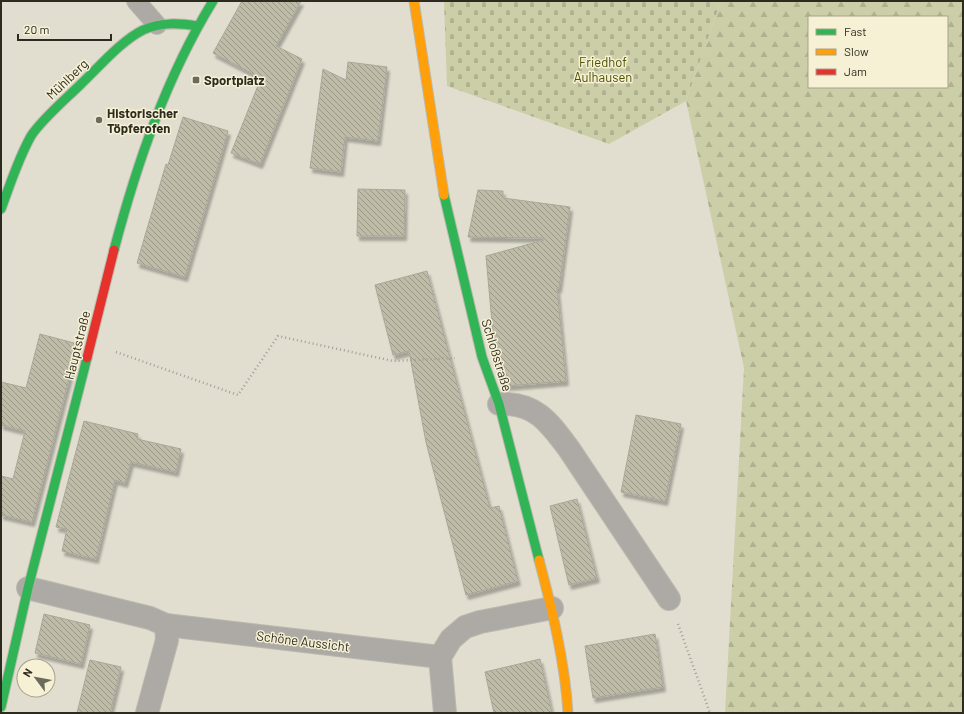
<svg xmlns="http://www.w3.org/2000/svg" width="964" height="714" font-family="Barlow,sans-serif">
<defs>
<pattern id="forest-firs" width="22" height="20" patternUnits="userSpaceOnUse"><rect width="22" height="20" fill="#cccea8"/><path d="M5 1l3.5 6h-7zM16 11l3.5 6h-7z" fill="#b0b190"/></pattern>
<pattern id="cemetery-stones" width="16" height="16" patternUnits="userSpaceOnUse"><rect width="16" height="16" fill="#cccea8"/><path d="M2 7V4a2 2 0 0 1 4 0v3zM10 15v-3a2 2 0 0 1 4 0v3z" fill="#b0b190"/></pattern>
<pattern id="building-back-hatch" width="6" height="6" patternUnits="userSpaceOnUse"><rect width="6" height="6" fill="#bebba7"/><path d="M-1 5l2 2M0 0l6 6M5-1l2 2" fill="none" stroke="#9b9888"/></pattern>
<filter id="shadow"><feDropShadow dx="2.5" dy="4.5" stdDeviation="1" flood-color="#0004"/></filter>
</defs>
<rect width="100%" height="100%" fill="#e1decf"/>
<!-- forest -->
<path fill="url(#forest-firs)" fill-rule="evenodd" d="M721,1h242v712h-238l19,-345 -58,-267zM809,17h138v70h-138z"/>
<!-- cemetery -->
<path fill="url(#cemetery-stones)" d="M444,1h277l-35,100 -77,43 -162,-58z"/>
<!-- building -->
<g fill="url(#building-back-hatch)" stroke="#a9a79b" filter="url(#shadow)">
<path d="M242,1h59l-25,45 26,13 -42,105 -29,-11 30,-75 -48,-25z"/>
<path d="M348,62l39,5 -9,74 -33,-4 -4,35 -31,-4 13,-99 23,11z"/>
<path d="M183,117l45,14 -43,146 -48,-14 29,-99 2,1z"/>
<path d="M358,189l47,1 -1,46h-47z"/>
<path d="M478,190l25,1v7l67,9 -11,81h-2l9,93 -60,5 -11,-30 -9,-100 58,-16v-2l-76,-1z"/>
<path d="M427,271l63,237 9,-2 19,75 -52,14 -40,-153 -17,-91 -16,4 -18,-70z"/>
<path d="M40,334l38,10 -46,178 -31,-7v-39l12,3 12,-48 -24,-6v-43l25,6z"/>
<path d="M636,415l45,9 -16,77 -44,-9z"/>
<path d="M84,421l54,13 -1,5 44,10 -5,23 -45,-10 -6,21 -10,-3 -19,79 -34,-8 5,-22 -11,-2z"/>
<path d="M577,499l20,79 -28,7 -19,-79z"/>
<path d="M44,614l46,11 -9,39 -46,-11z"/>
<path d="M655,634l8,53 -70,11 -8,-52z"/>
<path d="M540,659l12,54h-58l-9,-41z"/>
<path d="M90,660l31,7 -11,46h-33z"/>
</g>
<g fill="none" stroke-linecap="round" stroke-linejoin="round">
<!-- lane casing -->
<g stroke="#bbb9ae" stroke-width="20">
<path id="lane" d="M136,1l21,24"/>
</g>
<!-- street casing -->
<g stroke="#bbb9ae" stroke-width="24">
<g id="street">
<path d="M499,404c36,-2 50,18 70,45l100,150"/>
<path d="M28,588l122,30 16,7 1,15 -20,73"/>
<path d="M166,625l274,32"/>
<path d="M445,713l-5,-56 11,-18 14,-12 15,-5 72,-14"/>
</g>
</g>
<!-- fast casing -->
<g stroke="#bbb9ae" stroke-width="11">
<g id="fast">
<path d="M444,195l38,162 17,47 40,156"/>
<path d="M1,209c9,-24 17,-50 30,-73 11,-17 36,-38 51,-53 18,-17 39,-42 61,-53 18,-8 36,-7 54,-4"/>
<path d="M114,250c23,-87 52,-172 99,-249"/>
<path d="M1,707l27,-119 59,-230"/>
</g>
</g>
<!-- slow casing -->
<g stroke="#bbb9ae" stroke-width="11">
<g id="slow">
<path d="M414,1l30,194"/>
<path d="M539,560c13,49 26,102 29,153"/>
</g>
</g>
<!-- jam casing -->
<g stroke="#bbb9ae" stroke-width="11">
<path id="jam" d="M87,358l27,-108"/>
</g>
<!-- path -->
<g stroke="#a19e98" stroke-width="2.5" stroke-dasharray="1 3" stroke-linecap="butt">
<path d="M116,352l122,43 40,-59 115,25 62,-3"/>
<path d="M678,624l32,89"/>
</g>
<!-- lane -->
<use href="#lane" stroke="#adaaa5" stroke-width="18"/>
<!-- street -->
<use href="#street" stroke="#adaaa5" stroke-width="22"/>
<!-- fast -->
<use href="#fast" stroke="#30b455" stroke-width="9"/>
<!-- slow -->
<use href="#slow" stroke="#ff9f0a" stroke-width="9"/>
<!-- jam -->
<use href="#jam" stroke="#e5322d" stroke-width="9"/>
</g>
<!-- markers -->
<g fill="#6c6a5d" stroke="#f6f1d5" stroke-width="1.5">
<rect x="192" y="76" width="8" height="8" rx="2"/>
<circle cx="99" cy="120" r="4"/>
</g>
<g text-anchor="middle" stroke-width="3" stroke-linejoin="round" paint-order="stroke">
<!-- park labels -->
<g font-size="13" fill="#4c5101" stroke="#f6f1d5">
<text x="603" y="67">Friedhof<tspan x="603" dy="15">Aulhausen</tspan></text>
</g>
<!-- street labels -->
<g font-size="13" fill="#2d2b20" stroke="#f6f1d5">
<text transform="translate(67 79) rotate(-44)" y="5">Mühlberg</text>
<text transform="translate(77 345) rotate(-76)" y="5">Hauptstraße</text>
<text transform="translate(497 355) rotate(73)" y="5">Schloßstraße</text>
<text transform="translate(303 641) rotate(7)" y="5">Schöne Aussicht</text>
</g>
<!-- poi labels -->
<g font-size="13" font-weight="bold" fill="#2d2b20" stroke="#f6f1d5" text-anchor="start">
<text x="204" y="85">Sportplatz</text>
<text x="107" y="118">Historischer<tspan x="107" dy="15">Töpferofen</tspan></text>
</g>
</g>
<!-- border -->
<rect width="964" height="714" fill="none" stroke="#2d2b20" stroke-width="4"/>
<!-- legend -->
<rect x="808" y="16" width="140" height="72" fill="#f6f1d5" stroke="#a6a28d"/>
<rect x="816" y="29" width="20" height="6" fill="#30b455" stroke="#a6a28d"/>
<text x="844" y="36" font-size="12" fill="#2d2b20">Fast</text>
<rect x="816" y="49" width="20" height="6" fill="#ff9f0a" stroke="#a6a28d"/>
<text x="844" y="56" font-size="12" fill="#2d2b20">Slow</text>
<rect x="816" y="69" width="20" height="6" fill="#e5322d" stroke="#a6a28d"/>
<text x="844" y="76" font-size="12" fill="#2d2b20">Jam</text>
<!-- north arrow -->
<g transform="translate(36 678) rotate(302)"><circle r="19" fill="#f6f1d5" stroke="#a6a28d"/>
<path d="M0-3L7 15L0 10L-7 15Z" fill="#6c6a5d"/>
<text y="-6" font-size="11" font-weight="bold" text-anchor="middle" fill="#2d2b20">N</text>
</g>
<!-- scale -->
<path d="M18 34v6h93v-6" fill="none" stroke="#2d2b20" stroke-width="2"/>
<text x="24" y="34" font-size="12" fill="#2d2b20" stroke="#f6f1d5" stroke-width="3" paint-order="stroke">20 m</text>
</svg>
